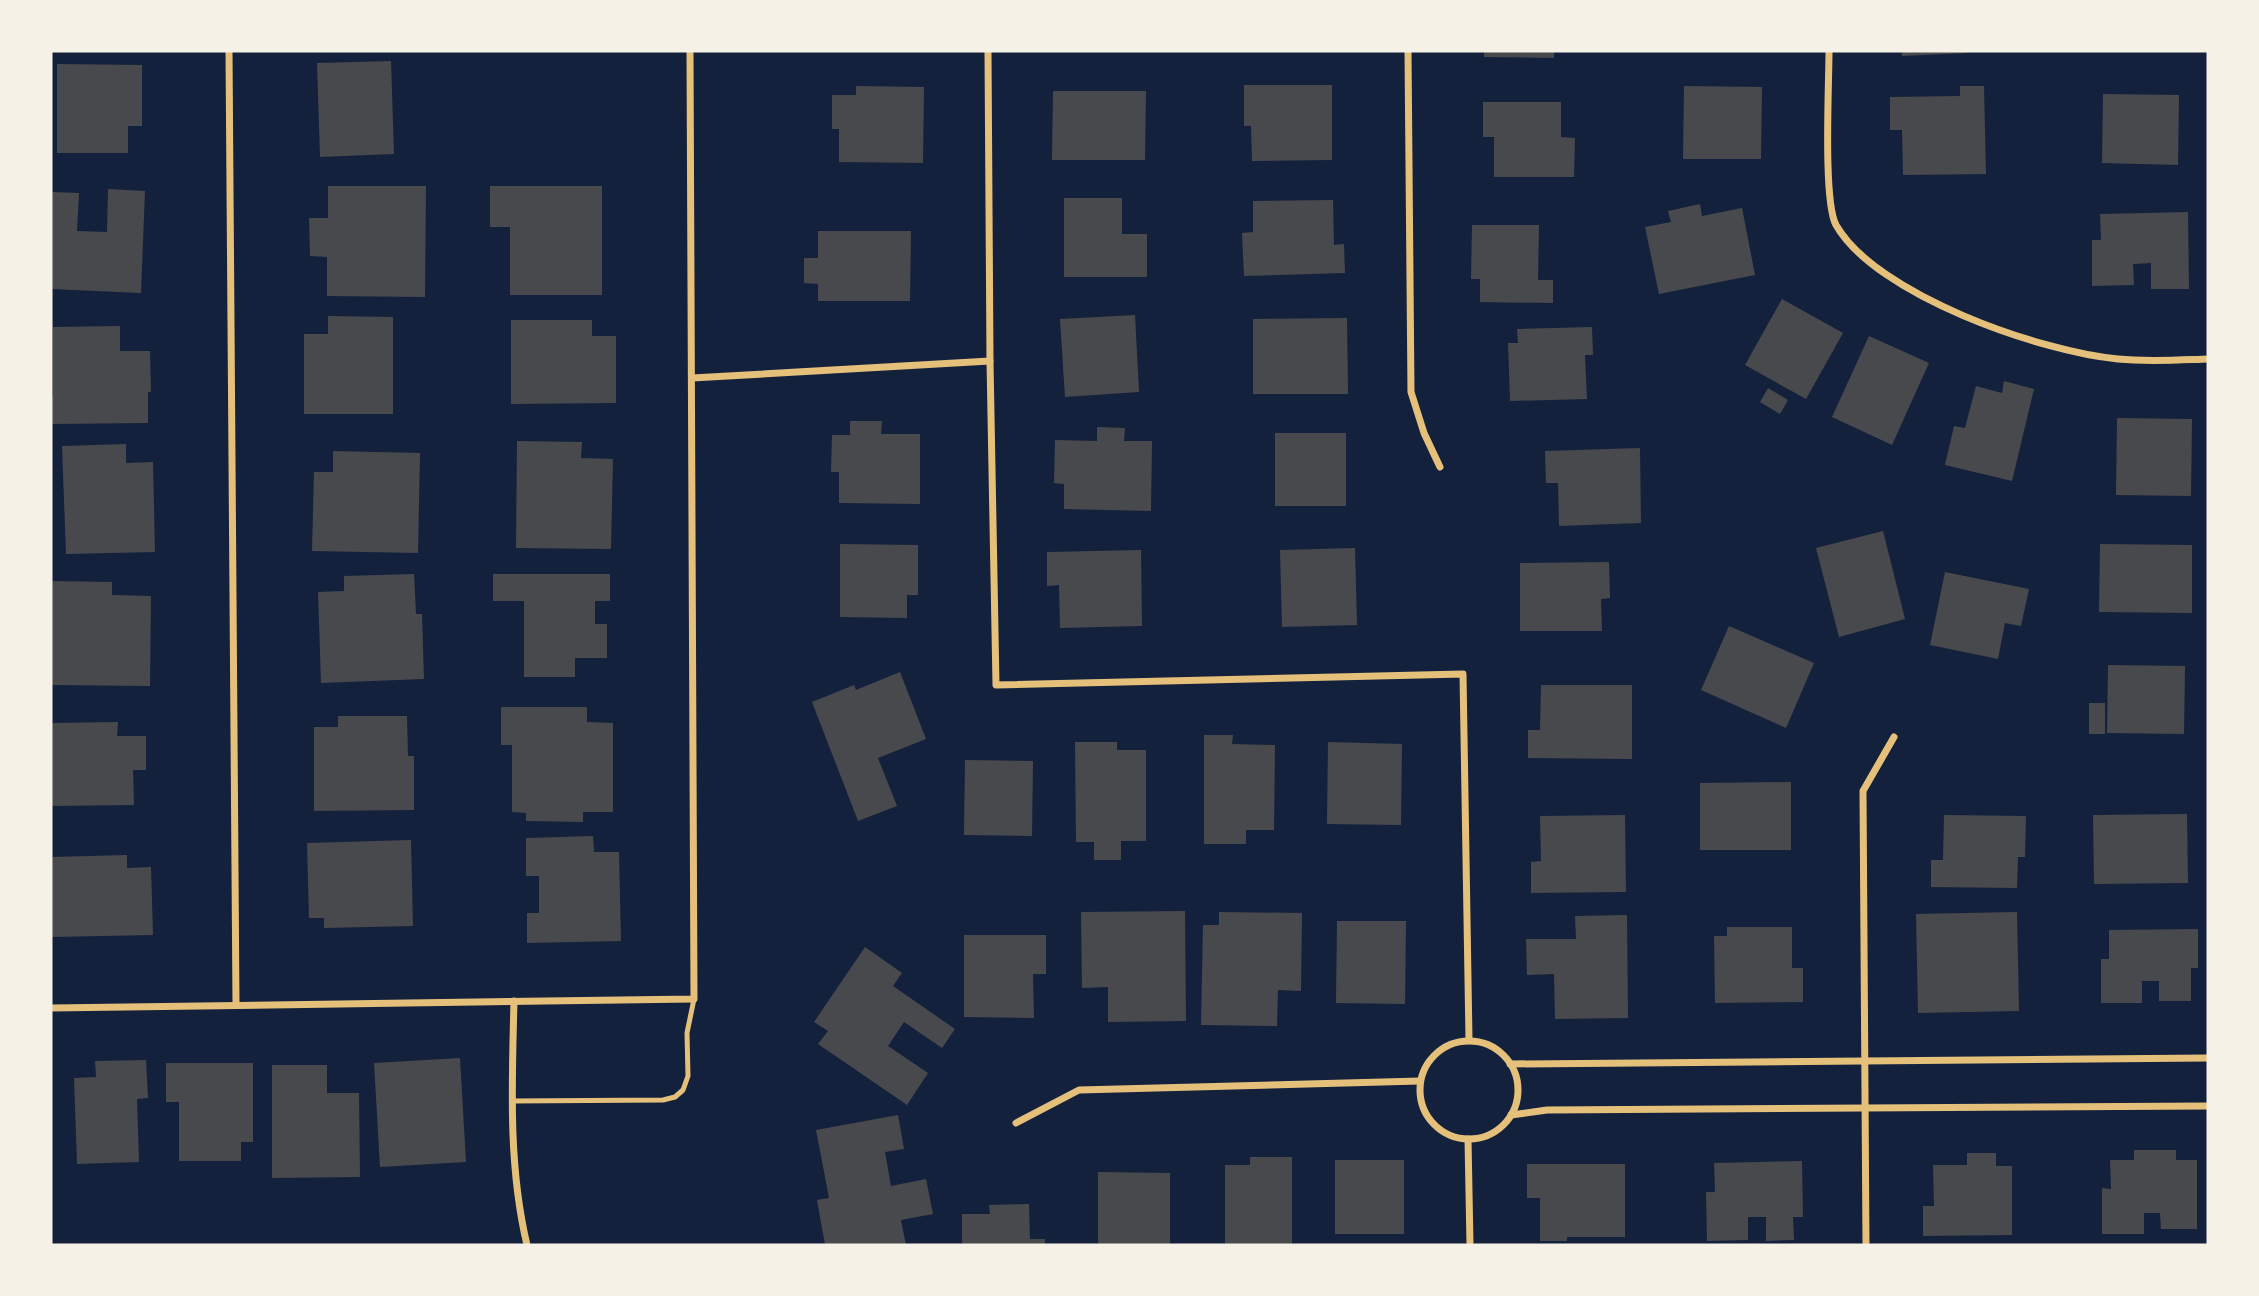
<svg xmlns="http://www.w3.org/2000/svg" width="2259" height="1296" font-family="Signika,sans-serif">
<rect width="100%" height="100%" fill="#14213d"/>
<!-- building -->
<g fill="#48494c">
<path d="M1484,51h70v7l-70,-1z"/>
<path d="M1901,51h66v2l-65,3z"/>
<path d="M391,61l3,93 -74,3 -3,-94z"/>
<path d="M57,64l85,1v61h-14v27h-71z"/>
<path d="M1244,85h88v75l-80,1 -1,-35h-7z"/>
<path d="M856,86l68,1 -1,76 -84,-1v-33h-7v-34h24z"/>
<path d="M1684,86l78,1 -1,72h-78z"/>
<path d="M1960,86h24l2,88 -83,1 -1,-45h-12v-33l70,-1z"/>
<path d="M1053,91h93l-1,69h-93z"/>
<path d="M2103,94l76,1 -1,70 -76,-2z"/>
<path d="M1483,102h78v35l14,1 -1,39h-80v-40h-11z"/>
<path d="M328,186h98l-1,111 -98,-1v-39l-17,-1 -1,-38h19z"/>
<path d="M490,186h112v109h-92v-68h-20z"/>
<path d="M108,189l37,2 -4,102 -90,-4v-97l28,1 -2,38 30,1z"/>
<path d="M1064,198h58v36h25v43h-83z"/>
<path d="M1333,200l1,45 10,-1 1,29 -101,3 -2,-43 11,-1v-31z"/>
<path d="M1700,204l2,12 40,-8 13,67 -96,19 -14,-67 26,-5 -3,-11z"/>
<path d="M2188,212l1,77h-38v-26l-18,1 1,21 -42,1v-46h9l-1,-26z"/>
<path d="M1472,225h67l-1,55h15v23l-73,-1v-23h-9z"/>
<path d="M818,231h93l-1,70h-92v-17l-14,-1v-25h14z"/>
<path d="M1782,299l61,34 -37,66 -61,-34z"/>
<path d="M1135,315l4,77 -74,5 -5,-78z"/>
<path d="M328,316l65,1v97h-89v-80h24z"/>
<path d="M1347,318l1,76h-95v-75z"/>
<path d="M511,320h81v16h24v67l-105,1z"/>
<path d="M120,326v25h30l1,41h-3v31l-97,1v-27h2v-70z"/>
<path d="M1592,327l1,28h-8l2,44 -77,2 -2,-58h10l-1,-14z"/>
<path d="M1869,336l60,27 -37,82 -60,-28z"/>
<path d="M2004,381l30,8 -22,92 -67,-16 9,-39 11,2 11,-42 26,7z"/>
<path d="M1768,388l20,12 -8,14 -20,-12z"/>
<path d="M2117,418l75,1 -1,77 -75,-1z"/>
<path d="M850,421h32l-1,13h39v70l-81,-1v-31h-8l1,-37h18z"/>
<path d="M1097,427l28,1 -1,13h28l-1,70 -87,-2v-25l-10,-1 1,-43 42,1z"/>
<rect x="1275" y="433" width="71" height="73"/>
<path d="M517,441l65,1 -1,16 32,1 -2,90 -95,-1z"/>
<path d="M126,444v19l27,-1 2,90 -89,2 -4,-108z"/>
<path d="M1640,448l1,75 -82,3 -1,-43h-12l-1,-32z"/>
<path d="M333,451l87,2 -2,100 -106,-2 2,-79h19z"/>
<path d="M1883,531l22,88 -66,18 -23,-89z"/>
<path d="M840,544l78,1v50h-11v23l-67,-1z"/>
<path d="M2100,544l92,1v68l-93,-1z"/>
<path d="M1355,548l2,77 -75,2 -2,-77z"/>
<path d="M1141,550l1,76 -82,2 -1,-43 -12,1v-34z"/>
<path d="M1609,562l1,36 -9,1 1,32h-82v-68z"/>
<path d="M1945,572l84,17 -8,37 -16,-3 -7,36 -68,-14z"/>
<path d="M414,574l2,40h6l2,65 -103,4 -3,-91 26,-1v-15z"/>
<path d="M493,574h117v27h-15v23h12v34h-32v19h-51v-76h-31z"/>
<path d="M51,581l61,1v13l39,1 -1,90 -99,-1z"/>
<path d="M1729,626l85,37 -28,65 -85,-38z"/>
<path d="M2108,665l77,1 -1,68 -77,-1z"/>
<path d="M900,672l26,67 -48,19 19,48 -39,15 -46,-119 42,-17 2,5z"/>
<path d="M1541,685h91v74l-104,-1v-28h12z"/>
<rect x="2089" y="703" width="16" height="31"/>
<path d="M501,707h86v15l26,1v89h-30v10l-57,-1v-8l-14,-1v-67h-11z"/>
<path d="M338,716h69l1,40h6v54l-100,1v-84h24z"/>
<path d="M118,722l-1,14h29v34h-13l1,35 -83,1v-83z"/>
<path d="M1204,735h29l-1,9 43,1 -1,85h-28v14h-42z"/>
<path d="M1075,742h42v8h29v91h-25v19h-27v-18h-18z"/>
<path d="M1328,742l74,2 -1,81 -74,-1z"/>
<path d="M965,760l68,1 -1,75 -68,-1z"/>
<path d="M1791,782v68h-91v-67z"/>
<path d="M2187,814l1,69 -94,1 -1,-69z"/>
<path d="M1625,815l1,77 -95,1v-31l10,-1 -1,-45z"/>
<path d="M1944,815l82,1 -1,41h-7l-1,31 -86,-1v-27h12z"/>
<path d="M593,836l1,16h25l2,89 -94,2v-30h12v-37h-13v-38z"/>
<path d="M411,840l2,86 -89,2v-10h-15l-2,-75z"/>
<path d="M127,855v13l24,-1 2,68 -102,2v-80z"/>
<path d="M1185,911l1,110 -78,1v-35l-26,1 -1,-76z"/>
<path d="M1219,912l83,1 -1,78 -23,-1 -1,36 -76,-1 2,-100h16z"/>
<path d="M2017,912l2,99 -101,2 -2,-99z"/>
<path d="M1627,915l1,103 -73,1 -1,-45 -27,1 -1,-36h50l-1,-23z"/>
<path d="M1337,921h69l-1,83 -69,-1z"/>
<path d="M1727,927h65v41h11v34l-88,1 -1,-67h13z"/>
<path d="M2198,929v39h-7v33h-32v-20h-17v22h-41v-44h8v-29z"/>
<path d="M964,935h82v39h-13l1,44 -70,-1z"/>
<path d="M865,947l37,26 -9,13 62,43 -13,19 -38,-26 -16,24 40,27 -21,32 -89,-61 10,-13 -14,-9z"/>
<path d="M460,1058l6,104 -86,5 -6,-104z"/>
<path d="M146,1060l2,38 -11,1 2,63 -62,2 -3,-86 22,-1 -1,-16z"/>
<path d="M166,1063h87v79h-12v19h-62v-59h-13z"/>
<path d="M272,1065h55v28h32l1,84 -88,1z"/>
<path d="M898,1115l6,34 -19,3 6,34 35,-7 7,35 -32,6 5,25h-81l-8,-45 12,-2 -13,-68z"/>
<path d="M2134,1150h42v10h21v69h-36l-1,-16h-16v21h-42v-46l9,1 -1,-29h24z"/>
<path d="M1967,1153h29v13h16v69l-89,1v-30h11l-1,-41h34z"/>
<path d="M1250,1157h42v88h-67v-80h25z"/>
<rect x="1335" y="1160" width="69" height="74"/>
<path d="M1802,1161l1,56h-10l1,23 -28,1v-24h-18v23l-41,1 -1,-49h9l-1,-29z"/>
<path d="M1527,1164h98v73h-58v4h-27v-43h-13z"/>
<path d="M1098,1172l72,1v72h-72z"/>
<path d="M1029,1204l1,35h15v6h-83v-31h28l-1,-9z"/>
</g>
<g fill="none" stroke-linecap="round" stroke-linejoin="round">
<!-- service -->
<path stroke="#e5c07b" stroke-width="5" d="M512,1101l151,-1 12,-3 8,-7 5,-14 -1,-43 7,-34"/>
<!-- minor -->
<g stroke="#e5c07b" stroke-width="7">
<path d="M229,51l7,954"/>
<path d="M988,51l2,310 6,324 467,-11 6,366"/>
<path d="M1408,51l3,341 13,41 16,34"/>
<path d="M1829,51c0,34 -6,150 7,174 40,70 205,127 282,134 30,3 60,1 90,0"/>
<path d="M692,378l298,-17"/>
<path d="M514,1001c-2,82 -6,164 13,244"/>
<path d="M51,1008l643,-9 -4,-948"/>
<circle cx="1469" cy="1090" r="49"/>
<path d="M1510,1064l698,-6"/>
<path d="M1511,1115l36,-5 661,-4"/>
<path d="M1016,1123l63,-33 341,-9"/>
<path d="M1468,1139l2,106"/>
<path d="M1866,1245l-3,-454 31,-54"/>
</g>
</g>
<!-- border -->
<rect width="2259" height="1296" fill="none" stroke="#f6f1e7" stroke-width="105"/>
</svg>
